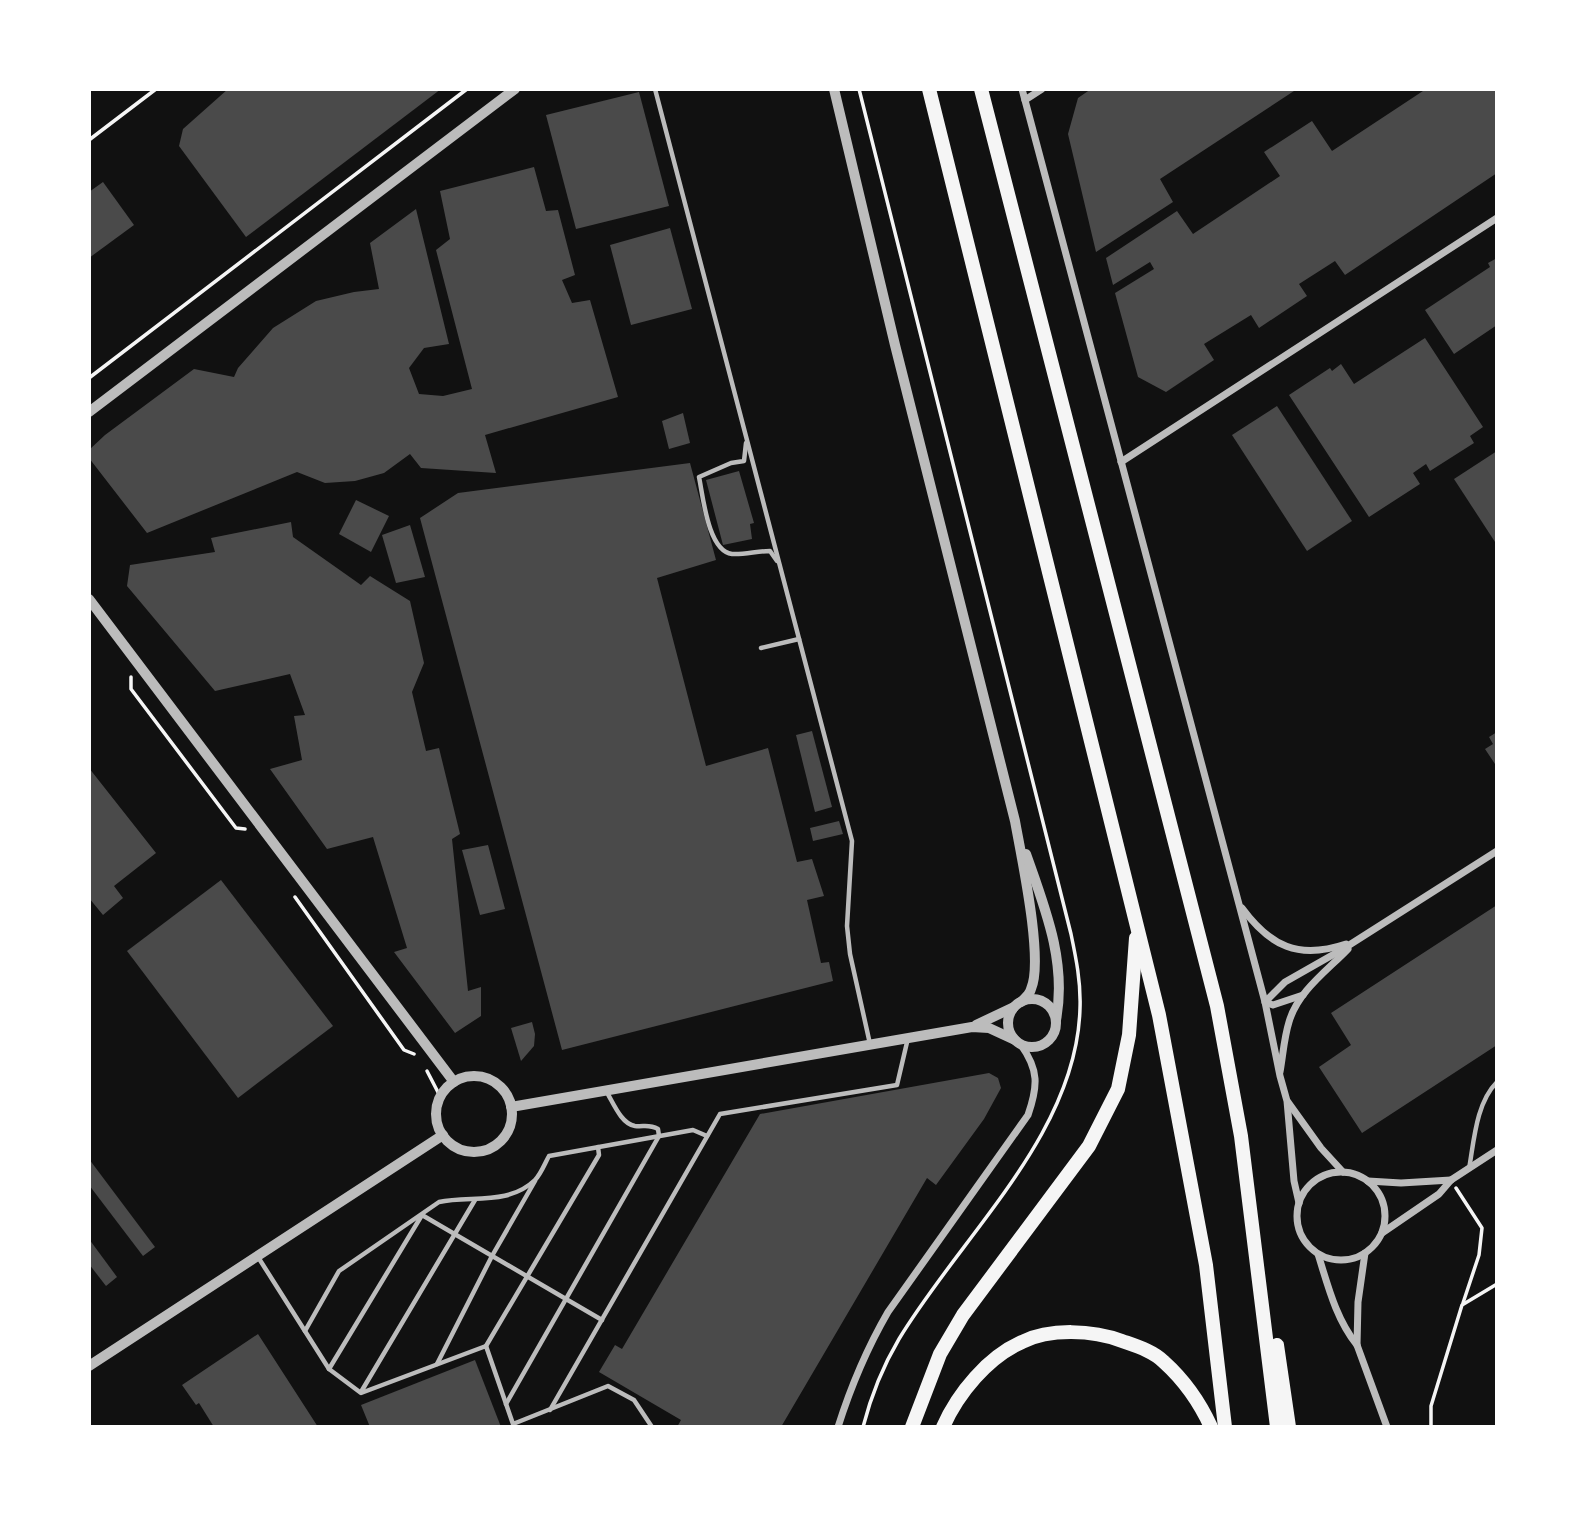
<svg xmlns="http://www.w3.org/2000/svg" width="1586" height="1516" font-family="Montserrat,sans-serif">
<rect width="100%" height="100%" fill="#111"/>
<!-- building -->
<g fill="#4a4a4a">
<path d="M228,89h213l-195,148 -67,-91 4,-17z"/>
<path d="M1091,89h206l-137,90 13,23 -77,50 -28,-118 10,-36z"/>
<path d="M1426,89h71v84l-152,102 -10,-14 -36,23 8,12 -48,32 -8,-13 -47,29 10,16 -48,32 -28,-15 -23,-84 39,-24 -4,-7 -37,23 -7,-27 71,-47 16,23 87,-58 -16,-24 48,-31 20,30z"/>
<path d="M639,92l30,114 -93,23 -30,-114z"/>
<path d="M534,167l12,44 12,-1 17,65 -13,5 10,23 18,-3 28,97 -133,38 11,38 -75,-5 -11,-14 -26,19 -29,8 -30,2 -28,-11 -150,61 -58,-75v-8l16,-15 89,-66 40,8 4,-9 35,-40 43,-27 38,-9 25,-3 -9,-46 46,-34 33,135 -25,4 -15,20 10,26 24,2 29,-7 -36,-139 14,-11 -10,-48z"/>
<path d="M103,182l31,43 -45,33v-66z"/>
<path d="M670,228l22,81 -61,16 -21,-80z"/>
<path d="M1497,258v67l-43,29 -29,-44 65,-43 -2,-4z"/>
<path d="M1425,338l58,89 -13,9 4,7 -44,28 -4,-7 -13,9 7,11 -51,33 -80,-122 41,-27 2,3 9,-7 13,20z"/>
<path d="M1277,406l75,115 -45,30 -75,-116z"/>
<path d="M683,413l7,30 -21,6 -7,-28z"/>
<path d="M1497,451v94l-43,-66z"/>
<path d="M690,463l26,97 -59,18 49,188 62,-18 29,114 15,-3 12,37 -17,4 14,63 8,-1 4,19 -271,69 -142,-532 38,-25z"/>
<path d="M739,471l15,52 -4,1 2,15 -29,6 -17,-65z"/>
<path d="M356,500l33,16 -18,36 -32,-18z"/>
<path d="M291,522l2,15 68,48 9,-9 40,25 14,62 -12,29 14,59 13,-3 21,86 -8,5 16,152 13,-4v29l-26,17 -61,-81 13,-4 -34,-111 -46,12 -57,-80 32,-9 -8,-44 11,-1 -15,-41 -75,17 -88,-105 3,-21 85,-13 -4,-14z"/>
<path d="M410,525l15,52 -29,6 -14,-48z"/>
<path d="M812,731l20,76 -17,5 -19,-77z"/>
<path d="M1497,732v35l-12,-18 8,-5 -4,-7z"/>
<path d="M89,768l67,85 -42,33 9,12 -20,17 -14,-17z"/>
<path d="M839,821l4,13 -30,7 -3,-13z"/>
<path d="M488,845l17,64 -25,6 -18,-65z"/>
<path d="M221,880l112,146 -95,72 -111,-147z"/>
<path d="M1497,905v140l-135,88 -43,-66 32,-22 -20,-32z"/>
<path d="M532,1022l3,12 -1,12 -13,15 -10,-33z"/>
<path d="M989,1073l9,5 3,10 -17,31 -48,66 -9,-7 -146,249h-104l4,-7 -82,-48 16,-27 7,4 138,-235z"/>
<path d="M89,1159l66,88 -12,9 -54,-71z"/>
<path d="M89,1239l28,38 -11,9 -17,-22z"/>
<path d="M258,1334l60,93h-104l-15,-24 -3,2 -14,-20z"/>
<path d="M475,1360l26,67h-131l-9,-22z"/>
</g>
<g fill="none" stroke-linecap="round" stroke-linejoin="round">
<!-- path -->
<g stroke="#f5f5f5" stroke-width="3.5">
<path d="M859,89l212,845c5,24 10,48 9,74 -3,126 -119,228 -181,331 -16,27 -28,57 -36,88"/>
<path d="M89,140l67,-51"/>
<path d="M89,378l378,-289"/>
<path d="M131,677v12l105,139 9,1"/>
<path d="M295,897l109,153 10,4"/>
<path d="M427,1071l14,27"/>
<path d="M1456,1188l26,40 -3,27 -16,48"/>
<path d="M1431,1427v-21l31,-101 35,-21"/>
</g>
<!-- service -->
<g stroke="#bcbcbc" stroke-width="4.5">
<path d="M655,89l197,752 -5,85 3,28 20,90"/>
<path d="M746,443l-2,18 -13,2 -32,14c4,19 9,74 33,77 11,1 26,-3 38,-3l7,10"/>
<path d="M761,648l38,-9"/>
<path d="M1469,1169c5,-28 7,-66 28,-87"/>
<path d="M258,1257l71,112 32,24 125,-47 27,78 95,-38 26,14 18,27"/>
<path d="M305,1331l34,-60 100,-69c31,-7 69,4 96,-22 6,-6 10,-17 14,-24l144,-26 14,6"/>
<path d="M486,1346l113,-191 -1,-8"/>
<path d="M437,1364l55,-108 43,-75"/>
<path d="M329,1369l93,-154 180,105"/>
<path d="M361,1392l114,-192"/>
<path d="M506,1404l153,-268 -1,-7c-9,-5 -14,-2 -23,-3 -14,-2 -22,-24 -29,-35"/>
<path d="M550,1410l170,-296 177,-29 11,-47"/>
</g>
<!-- minor -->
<g stroke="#bcbcbc" stroke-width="7">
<path d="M1022,89l243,913 15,74 7,25 7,80 5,22"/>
<path d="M1025,100l17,-11"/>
<path d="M1121,462l376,-244"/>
<path d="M1242,908c28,38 56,52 104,36"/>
<path d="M1303,995l-30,10 -8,-3 20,-20 58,-33 154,-98"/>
<path d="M1280,1072c3,-17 4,-34 9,-50 9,-31 38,-51 59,-73"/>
<path d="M1288,1102l33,46 22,24"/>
<circle cx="1341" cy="1216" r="44"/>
<path d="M1368,1181l33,2 50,-3"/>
<path d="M1382,1233l57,-39 12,-14 46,-30"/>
<path d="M1365,1253l-7,49 -1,43 30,82"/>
<path d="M1318,1254c10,32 18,65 39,91"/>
<path d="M838,1427c13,-41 28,-77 50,-115l140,-197c10,-29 11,-45 -7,-70"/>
</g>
<!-- tertiary -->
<g stroke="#bcbcbc" stroke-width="10">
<path d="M834,89l61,256 120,476c6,34 29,139 16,168 -1,5 -6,9 -10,13"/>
<path d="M89,412l426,-323"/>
<path d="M89,599l365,483"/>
<path d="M1026,854c19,54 41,108 30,166"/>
<circle cx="1032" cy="1023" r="24"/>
<path d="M976,1025l38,-18"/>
<circle cx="474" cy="1114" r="38"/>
<path d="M511,1107l461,-80 17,1 26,12"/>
<path d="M89,1366l354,-231"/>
</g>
<!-- motorway -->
<g stroke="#f5f5f5" stroke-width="14">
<path d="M929,89l230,926 47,250 19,162"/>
<path d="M981,89l236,917 24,130 36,291"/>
<path d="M1277,1345l12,82"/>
<path d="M912,1427l28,-73 23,-39 126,-169 29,-57 11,-54 7,-97"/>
<path d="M943,1427c15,-34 45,-70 79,-85 28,-14 71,-12 100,-1 14,5 31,10 42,21 20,18 36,41 47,65"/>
</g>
</g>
<!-- border -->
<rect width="1586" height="1516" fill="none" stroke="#ffffff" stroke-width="182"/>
</svg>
